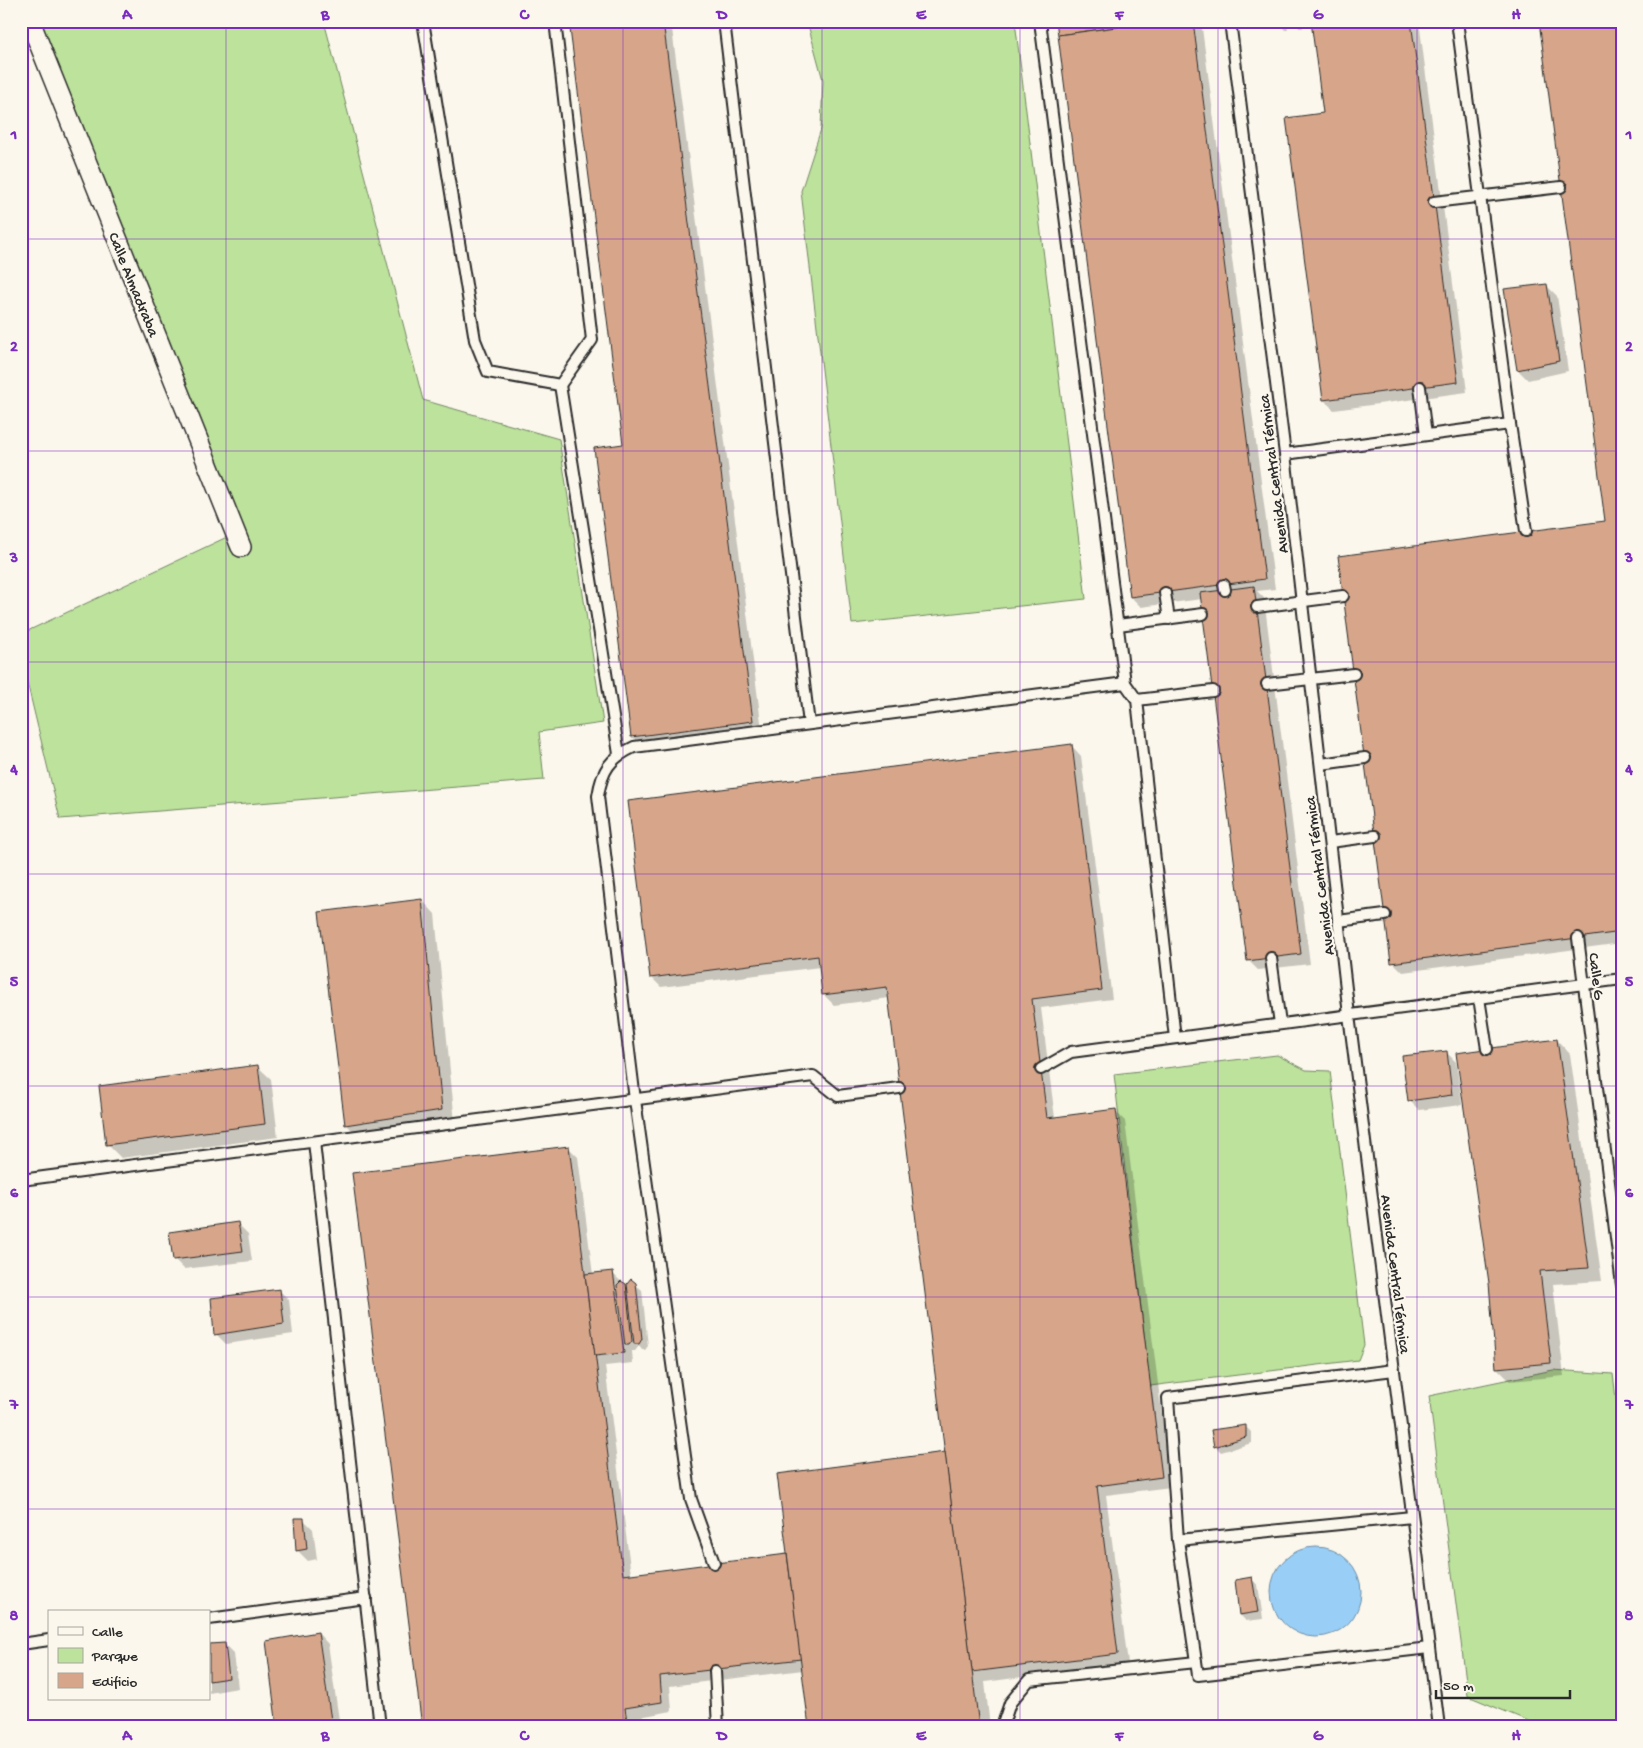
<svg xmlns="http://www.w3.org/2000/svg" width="1643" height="1748" font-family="'Gochi Hand',sans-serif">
<rect width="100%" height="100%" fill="#fbf7ec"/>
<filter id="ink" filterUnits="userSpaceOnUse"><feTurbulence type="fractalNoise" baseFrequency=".02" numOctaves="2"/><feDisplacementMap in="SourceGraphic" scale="10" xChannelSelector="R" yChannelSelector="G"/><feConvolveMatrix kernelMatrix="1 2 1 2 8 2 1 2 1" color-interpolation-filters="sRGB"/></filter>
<g filter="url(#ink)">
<!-- green -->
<g fill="#bce29c" stroke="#748664">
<path d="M31,21h293l99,379 136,39 44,284 -64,9 5,48 -484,39 -39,-162v-23l206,-97z"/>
<path d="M807,21h208l71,578 -234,25 -51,-433 20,-62 2,-49z"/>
<path d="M1277,1055l29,15 24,1 34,274 -6,15 -208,26 -36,-312z"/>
<path d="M1553,1370l60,4 9,73v280h-79l-75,-31 -39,-300z"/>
</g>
<!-- water -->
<circle fill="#99cff7" stroke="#6d8da5" cx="1316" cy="1592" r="45"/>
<!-- shadow -->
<g fill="#0003">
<path d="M570,21h101l91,709 -120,16 -10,-10 -7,-291z"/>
<path d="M1057,21h138l7,7 73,561 -18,2 7,7 46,366 -52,6 -10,-10 -46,-361 -61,8 -10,-10z"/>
<path d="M1281,21h6l1,9h-3l-3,-3z"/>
<path d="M1296,21h6l1,7h-4l-2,-3z"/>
<path d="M1313,21h106l48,371 -133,18 -10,-10 1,-286z"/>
<path d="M1622,21v922l-219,29 -10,-10 213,-440z"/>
<path d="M1547,286l10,10 11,75 -40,9 -10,-10z"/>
<path d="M1071,745l10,11 31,243 -71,9 14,110 60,-7 10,10 46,366 -65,8 22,168 -143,19 5,45h-180l-7,-57 -133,16 2,25 -38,7 1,9h-212l145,-580 10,10 15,118 19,-2 17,16 6,-5 7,6 6,56 -3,4h-3l-3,-4 -4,5h-3l1,12 -28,3 26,209 156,-20 2,2 158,-101 -58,-458 -55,7 -10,-10 -4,-28 -159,20 -10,-10z"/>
<path d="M422,900l13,14 20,209 -95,15 -13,-13 -26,-212z"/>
<path d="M1557,1040l13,14 32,227 -49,3 11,92 -54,5 -13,-13z"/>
<path d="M1446,1052l10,10 6,43 -43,5 -10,-10z"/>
<path d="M257,1066l14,13 7,58 -157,21 -14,-14z"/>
<path d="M238,1224l10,10 4,27 -68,8 -10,-10z"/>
<path d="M279,1290l10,10 4,34 -67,10 -10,-10z"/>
<path d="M1245,1426l7,7v10l-31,9 -6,-6z"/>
<path d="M303,1519l10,10 4,30 -9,2 -10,-10z"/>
<path d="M1251,1579l7,6 5,34 -17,2 -6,-6 -3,-34z"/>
<path d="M318,1633l10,11 12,83h-61z"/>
<path d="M224,1644l10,10 4,34 -29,5v-48z"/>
</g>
<!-- building -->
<g fill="#d7a68a" stroke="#2b2b2b">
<path d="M569,21h94l90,700 -122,16 -37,-289 29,-4z"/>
<path d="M1056,21h98l1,1 -97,13z"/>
<path d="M1160,21h33l72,558 -135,18 -72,-562z"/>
<path d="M1311,21h100l47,361 -135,18 -37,-282 37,-5z"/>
<path d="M1539,21h83v911l-231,31 -53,-407 267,-35z"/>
<path d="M1547,284l12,77 -42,9 -13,-81z"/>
<path d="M1254,586l47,368 -54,7 -47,-368z"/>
<path d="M1072,744l30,246 -70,9 15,119 69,-9 46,368 -65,9 21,168 -146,18 -85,-685 -65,8 -4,-39 -168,22 -22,-177z"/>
<path d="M422,899l20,211 -97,15 -26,-213z"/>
<path d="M1557,1039l32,229 -49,3 11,92 -55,5 -7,-85 -33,-230z"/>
<path d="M1447,1051l5,44 -44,6 -6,-45z"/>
<path d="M258,1065l7,59 -159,21 -7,-59z"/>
<path d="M569,1146l54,429 164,-21 14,105 -141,17 2,26 -37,6 3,19h-206l-70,-554z"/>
<path d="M238,1222l5,29 -70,9 -4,-28z"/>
<path d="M613,1271l11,82 -29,3 -10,-82z"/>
<path d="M631,1279l5,4 6,56 -3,5h-5l-7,-60z"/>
<path d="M621,1281l5,3 6,57 -3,4h-4l-8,-60z"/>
<path d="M280,1289l4,35 -70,11 -3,-37z"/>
<path d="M1246,1425v12l-32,10 -3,-17z"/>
<path d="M945,1452l34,275h-170l-32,-253z"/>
<path d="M294,1518h10l3,31 -11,2z"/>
<path d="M1252,1577l6,35 -19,3 -4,-35z"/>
<path d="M318,1632l14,95h-55l-11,-86z"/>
<path d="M225,1643l4,35 -20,3v-37z"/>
</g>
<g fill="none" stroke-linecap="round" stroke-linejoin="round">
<!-- service casing -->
<g stroke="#2b2b2b" stroke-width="14">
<g id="service">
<path d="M423,21l52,319 13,32 72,13 32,-45 -37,-319"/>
<path d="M724,21l85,703"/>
<path d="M1040,21l85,662 12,17 38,338"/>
<path d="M1230,21l55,433 64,561 90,712"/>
<path d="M1434,202l127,-15"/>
<path d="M560,385l59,369"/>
<path d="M1420,387l6,48"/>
<path d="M1510,424l16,107"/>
<path d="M1285,454l225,-30 -53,-403"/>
<path d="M1224,585l1,5"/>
<path d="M1165,593l4,26"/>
<path d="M1257,607l86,-11"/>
<path d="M1118,625l85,-11"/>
<path d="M1267,684l87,-10"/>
<path d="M1137,700l76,-9"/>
<path d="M1321,764l44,-6"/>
<path d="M1330,842l45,-6"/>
<path d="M1338,921l47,-6"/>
<path d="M1578,938l44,347"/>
<path d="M1271,958l9,66"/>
<path d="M1479,998l8,51"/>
<path d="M1041,1069l30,-17 551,-73"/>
<path d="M314,1142l66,585"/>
<path d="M21,1180l792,-104 25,20 61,-8"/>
<path d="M1394,1370l-226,28 10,142 234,-23"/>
<path d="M1178,1540l20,135 231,-27"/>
<path d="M714,1563l-23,-64 -56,-399 -37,-304c4,-26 12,-38 36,-49l491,-64"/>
<path d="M209,1619l157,-21"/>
<path d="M21,1644l28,-4"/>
<path d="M715,1671l3,56"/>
<path d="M1002,1727l8,-24 19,-23 167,-18"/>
</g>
</g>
<!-- minor casing -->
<g stroke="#2b2b2b" stroke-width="22">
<path id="minor" d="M30,21l211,526"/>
</g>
<!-- service -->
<use href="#service" stroke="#fbf7ec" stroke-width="10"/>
<!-- minor -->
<use href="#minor" stroke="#fbf7ec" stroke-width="19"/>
</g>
</g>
<!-- grid -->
<path fill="none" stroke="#7b2cbf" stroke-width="1" stroke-opacity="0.55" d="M226,21v1706M424,21v1706M623,21v1706M822,21v1706M1020,21v1706M1218,21v1706M1417,21v1706M21,239h1601M21,451h1601M21,662h1601M21,874h1601M21,1086h1601M21,1297h1601M21,1509h1601"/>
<g text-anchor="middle" stroke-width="4.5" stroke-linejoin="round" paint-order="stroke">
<!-- street labels -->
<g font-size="16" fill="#2b2b2b" stroke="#fbf7ec">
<text transform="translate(135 284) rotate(68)" y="6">Calle Almadraba</text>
<text transform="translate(1272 474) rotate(-97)" y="6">Avenida Central Térmica</text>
<text transform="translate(1318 876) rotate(-97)" y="6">Avenida Central Térmica</text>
<text transform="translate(1598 976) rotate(83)" y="6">Calle G</text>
<text transform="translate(1397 1274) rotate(83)" y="6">Avenida Central Térmica</text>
</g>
</g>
<!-- margin -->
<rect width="1643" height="1748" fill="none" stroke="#fbf7ec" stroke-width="55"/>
<!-- legend -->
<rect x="48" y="1610" width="162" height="90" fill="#fbf7ec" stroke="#a8a59f"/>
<rect x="58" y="1627" width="25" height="8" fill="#fbf7ec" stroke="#a8a59f"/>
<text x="92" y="1636" font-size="15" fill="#2b2b2b">Calle</text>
<rect x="58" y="1648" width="25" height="15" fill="#bce29c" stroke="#a8a59f"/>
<text x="92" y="1660" font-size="15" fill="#2b2b2b">Parque</text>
<rect x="58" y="1673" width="25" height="15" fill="#d7a68a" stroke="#a8a59f"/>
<text x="92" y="1686" font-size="15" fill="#2b2b2b">Edificio</text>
<!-- scale -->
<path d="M1436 1690v8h134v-8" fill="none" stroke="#2b2b2b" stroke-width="2.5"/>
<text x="1443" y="1690" font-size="15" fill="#2b2b2b" stroke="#fbf7ec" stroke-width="4" paint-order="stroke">50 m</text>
<rect x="28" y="28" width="1588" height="1692" fill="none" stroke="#7b2cbf" stroke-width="2"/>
<g font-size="16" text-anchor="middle" font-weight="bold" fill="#7b2cbf">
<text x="127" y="19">A</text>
<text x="325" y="19">B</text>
<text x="524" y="19">C</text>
<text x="722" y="19">D</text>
<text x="921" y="19">E</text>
<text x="1119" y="19">F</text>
<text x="1318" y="19">G</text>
<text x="1516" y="19">H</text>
<text x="14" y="139">1</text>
<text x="1629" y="139">1</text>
<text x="14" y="351">2</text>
<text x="1629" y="351">2</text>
<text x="14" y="562">3</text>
<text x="1629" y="562">3</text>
<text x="14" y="774">4</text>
<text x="1629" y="774">4</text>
<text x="14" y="986">5</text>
<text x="1629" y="986">5</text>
<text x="14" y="1197">6</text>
<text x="1629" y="1197">6</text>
<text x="14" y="1409">7</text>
<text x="1629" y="1409">7</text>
<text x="14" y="1620">8</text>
<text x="1629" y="1620">8</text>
<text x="127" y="1740">A</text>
<text x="325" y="1740">B</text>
<text x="524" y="1740">C</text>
<text x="722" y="1740">D</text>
<text x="921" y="1740">E</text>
<text x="1119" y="1740">F</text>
<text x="1318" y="1740">G</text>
<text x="1516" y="1740">H</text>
</g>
</svg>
